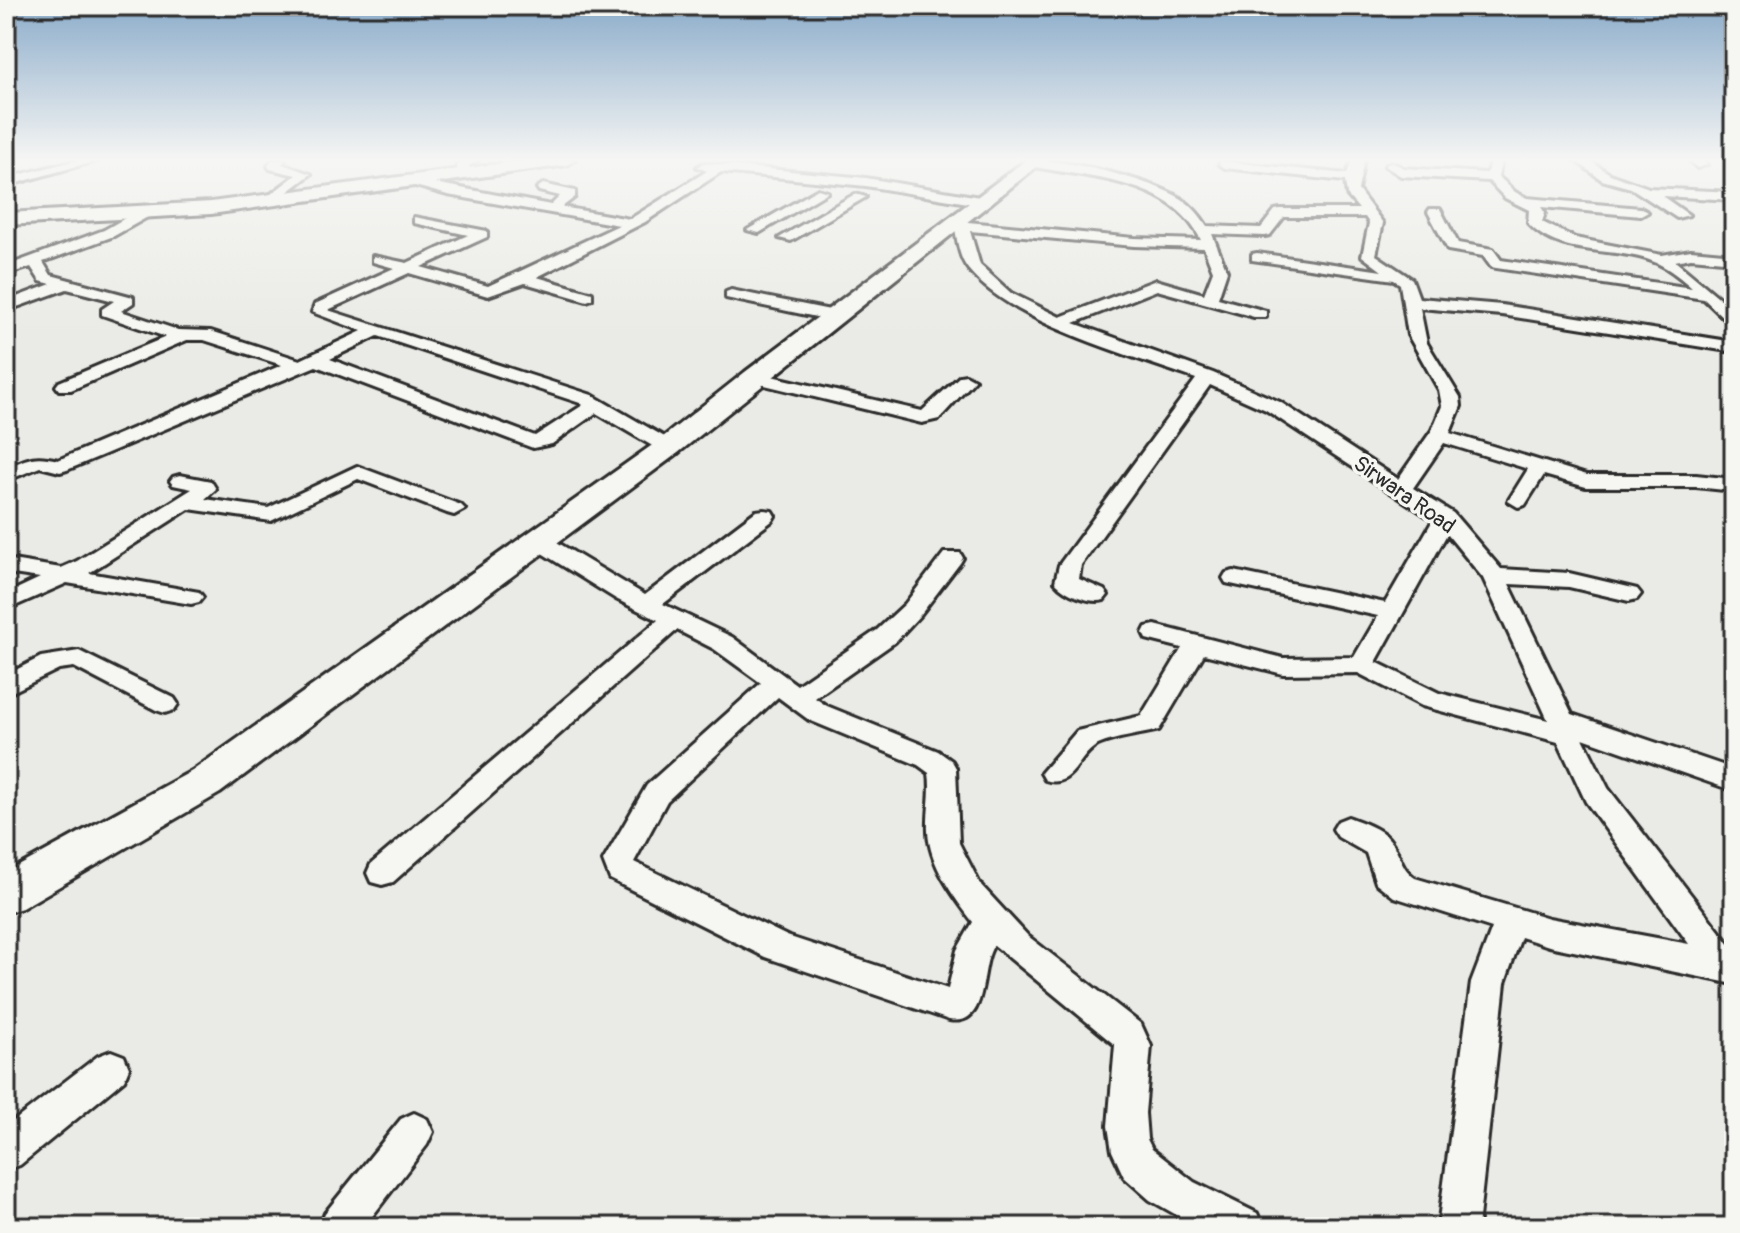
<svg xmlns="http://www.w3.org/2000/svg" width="1740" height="1233" font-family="Pangolin,sans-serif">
<rect width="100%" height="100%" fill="#eaeae6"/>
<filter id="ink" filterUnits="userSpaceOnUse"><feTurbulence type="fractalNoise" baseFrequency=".0125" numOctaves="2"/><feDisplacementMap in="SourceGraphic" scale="16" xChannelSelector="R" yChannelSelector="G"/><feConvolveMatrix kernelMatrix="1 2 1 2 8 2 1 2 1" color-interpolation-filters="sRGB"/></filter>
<g filter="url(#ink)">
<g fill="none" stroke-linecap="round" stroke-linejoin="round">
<!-- street casing -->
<g stroke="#2b2b2b" stroke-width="6">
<g id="street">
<path d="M78,160h21l-93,26v-8z"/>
<path d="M272,160h13l-3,4 29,10 -39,30 -5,-1v-6l29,-22 -26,-6 -2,-3z"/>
<path d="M463,160h15l-9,6 1,8 -6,4 -6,-4 -1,-9z"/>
<path d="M1031,160c35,-1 121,20 151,39 10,7 18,16 25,27l54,2 14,-18 5,-1h79l-12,-14 -2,-14 -120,-13 -6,-4 2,-3 126,13 5,-14h12l-6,30 25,33 -7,32 36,24 7,19 83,7 232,37v10l-232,-37 -82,-7 7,35 33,54 1,9 -11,27 137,42h109l38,4v12l-38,-4h-110l-42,-12 -19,30 -7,2 -10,-6 20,-32 -84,-26 -31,45 40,25 48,56 68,4 68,16 4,5 -4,5 -8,2 -60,-14 -60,-3 63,130 162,55v22l-151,-53 25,50 126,162v34l-185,-38 -28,-9 -16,46 -27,244h-40l33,-244 21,-55 -98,-31 -18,-14 -10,-30 -28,-16 -5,-8 5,-8 10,-4c13,5 33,11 42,23 11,14 10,27 25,38l134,40 140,26 -103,-142 -28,-60 -136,-36 -64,-33 -75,1 -79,-20 -45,76c-19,5 -43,7 -61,15 -21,10 -24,44 -53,35l-4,-7 36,-42 64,-15 41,-68 -36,-9 -3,-6 3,-6 9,-2 128,33 71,-1 24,-41 -152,-33 -3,-5 3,-5 8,-2 151,32 48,-83 -167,-110 -56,-25 -129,180 -2,14 25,11 4,5 -4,5c-14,4 -39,-6 -49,-18l4,-17 137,-186c-65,-24 -184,-55 -228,-110 -10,-13 -11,-31 -14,-47l7,-4 7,4 166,16 67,2c-30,-62 -112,-61 -170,-74zM1284,217h81l4,6 -7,33 20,15 -125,-18 -5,1v6l142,20 6,4 8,51 31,55 3,16 -10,24 -34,49 -118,-77 -67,-29 -139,-50 83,-33 97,27h12v-6l-48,-13 9,-27 -15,-37 53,2 5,-1zM970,231l164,15 70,2 9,23 -9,23 -48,-14 -96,37 -49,-24 -31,-28zM1447,534l36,44 65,142 -109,-27 -63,-31z"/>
<path d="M1490,160h12l-4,16 17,16 12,6 114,10 7,4 -7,4 -100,-9 4,6 -3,9 33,16 87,17 29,-5 43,4v8l-43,-4 -16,3 59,49v14l-6,-2 -24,-23 -208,-31 -5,-1 -8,-11 -35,-6 -20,-38 2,-3h10l18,34 35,6 8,11 191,28c-10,-9 -22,-19 -35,-25 -39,-18 -98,-4 -129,-40l1,-13 -24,-12 -16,-17 -88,-5 -16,-10 6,-4 13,6 83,5z"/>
<path d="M1575,160h14l21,14 39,14 85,4v8l-72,-4 27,19 -12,3 -46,-30 -29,-8z"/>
<path d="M1689,160h14l4,5 -10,3z"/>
<path d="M703,163l163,15 120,20 6,4 -6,4 -120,-20 -145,-14 -76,50 -108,55 55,16v6l-5,2 -62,-18 -37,13 -79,-23 -81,37 264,85 83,48 3,4 -3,4h-14l-65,-38 -44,31 -19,4 -217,-82 -249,104 -7,2 -20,-5 -34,14v-13c22,-10 28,-14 52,-8l224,-95 -78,-25h-17l-116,50h-12l-3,-4 3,-4 107,-45 -64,-22v-6l12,-8 -47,-12 -61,22v-10l45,-17 -11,-3 -9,-14 -25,8v-9l98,-36 39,-22h10v6l-39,22 -71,26 8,13 82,22v6l-12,8 57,19 33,1 89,29 62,-29 -50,-19 3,-8 79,-36 -21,-6v-6l34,7 61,-28 -54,-12v-6l73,14v6l-66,30 67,19 131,-61 -171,-30 -40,-11v-6l143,27 9,-9 -21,-5 -2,-3 6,-4 32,7v6l-13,10 68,12 77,-48 -10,-4zM378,336l202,67 3,2 -48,31 -205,-77z"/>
<path d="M818,189l10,3 -69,41 -12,-3z"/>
<path d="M855,194l11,3 -75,44 -12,-3z"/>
<path d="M731,290l104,21 8,5 -8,5 -109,-23v-6z"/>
<path d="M754,372l168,39 38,-35 6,-1 9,5 -36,39 -17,4 -174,-42 -3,-4 3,-4z"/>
<path d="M357,466l104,39 4,4 -11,6 -7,-2 -89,-34 -87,42 -82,-12 -100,64 110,19 4,5 -4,5 -8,2 -124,-21 -61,27v-16l34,-16 -34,-5v-14l55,9 16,-7 115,-72 -19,-4 -3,-4 3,-4 7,-2 31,6 5,8 -11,10 63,9z"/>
<path d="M764,510l8,1 3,5 -3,5 -109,83 69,33 65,48 80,-55 28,-26 39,-51h16l3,5 -3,5 -39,51 -26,28 -80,56 12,8 111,45 14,10 4,7 3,75 21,41 48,52 113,88 10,22 -6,67 2,26 5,10 42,33 63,31 6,14h-65l-48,-27 -26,-23 -12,-26 -4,-25 7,-81 -121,-100c-16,22 -3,82 -45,75l-184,-63 -155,-78 -7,-18 44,-76 114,-102 -47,-34 -37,-19 -284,252 -11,3 -11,-3 -4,-9 4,-9 287,-244 -42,-21 -87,-54 -3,-5 3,-5h16l100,60 111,-84zM778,697l31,23 109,45 11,8c3,19 -2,38 -1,58 1,33 26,66 45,91l-16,28 -9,39 -161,-53 -153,-74 33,-61z"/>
<path d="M79,651l95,47 4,6 -4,6 -9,3 -9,-3 -82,-43 -15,2 -53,26v-20l35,-18z"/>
<path d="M111,1051l13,5 5,12 -5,12 -104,85 -14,5v-43l92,-71z"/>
<path d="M414,1113l13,6 6,13 -6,13 -63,82h-45l6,-14 76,-94z"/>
</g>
</g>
<!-- secondary casing -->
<g stroke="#2b2b2b" stroke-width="6">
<g id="secondary">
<path d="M527,160h48l-8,5 -356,49 -205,11v-12l205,-11z"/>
<path d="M1026,160h19l-367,293 -458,340 -198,115 -16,5v-40l186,-102 466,-330 87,-69z"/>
</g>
</g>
<!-- street -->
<use href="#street" fill="#f6f6f2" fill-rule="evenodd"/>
<!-- secondary -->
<use href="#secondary" fill="#f6f6f2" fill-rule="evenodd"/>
</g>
</g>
<!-- sky -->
<linearGradient id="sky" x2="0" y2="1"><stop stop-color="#8bacca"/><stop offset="0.48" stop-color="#f6f6f4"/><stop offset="1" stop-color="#f6f6f4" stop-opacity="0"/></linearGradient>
<rect width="1740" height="333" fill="url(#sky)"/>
<g text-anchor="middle" stroke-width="7" stroke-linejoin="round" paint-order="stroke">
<!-- street labels -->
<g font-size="22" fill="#2b2b2b" stroke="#f6f6f2">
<text transform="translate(1405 494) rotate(35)" y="8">Sirwara Road</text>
</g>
</g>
<!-- margin -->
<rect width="1740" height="1233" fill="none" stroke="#f6f6f2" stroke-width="32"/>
<rect x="16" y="16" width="1708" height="1201" fill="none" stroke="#2b2b2b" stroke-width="3" filter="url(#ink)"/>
</svg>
